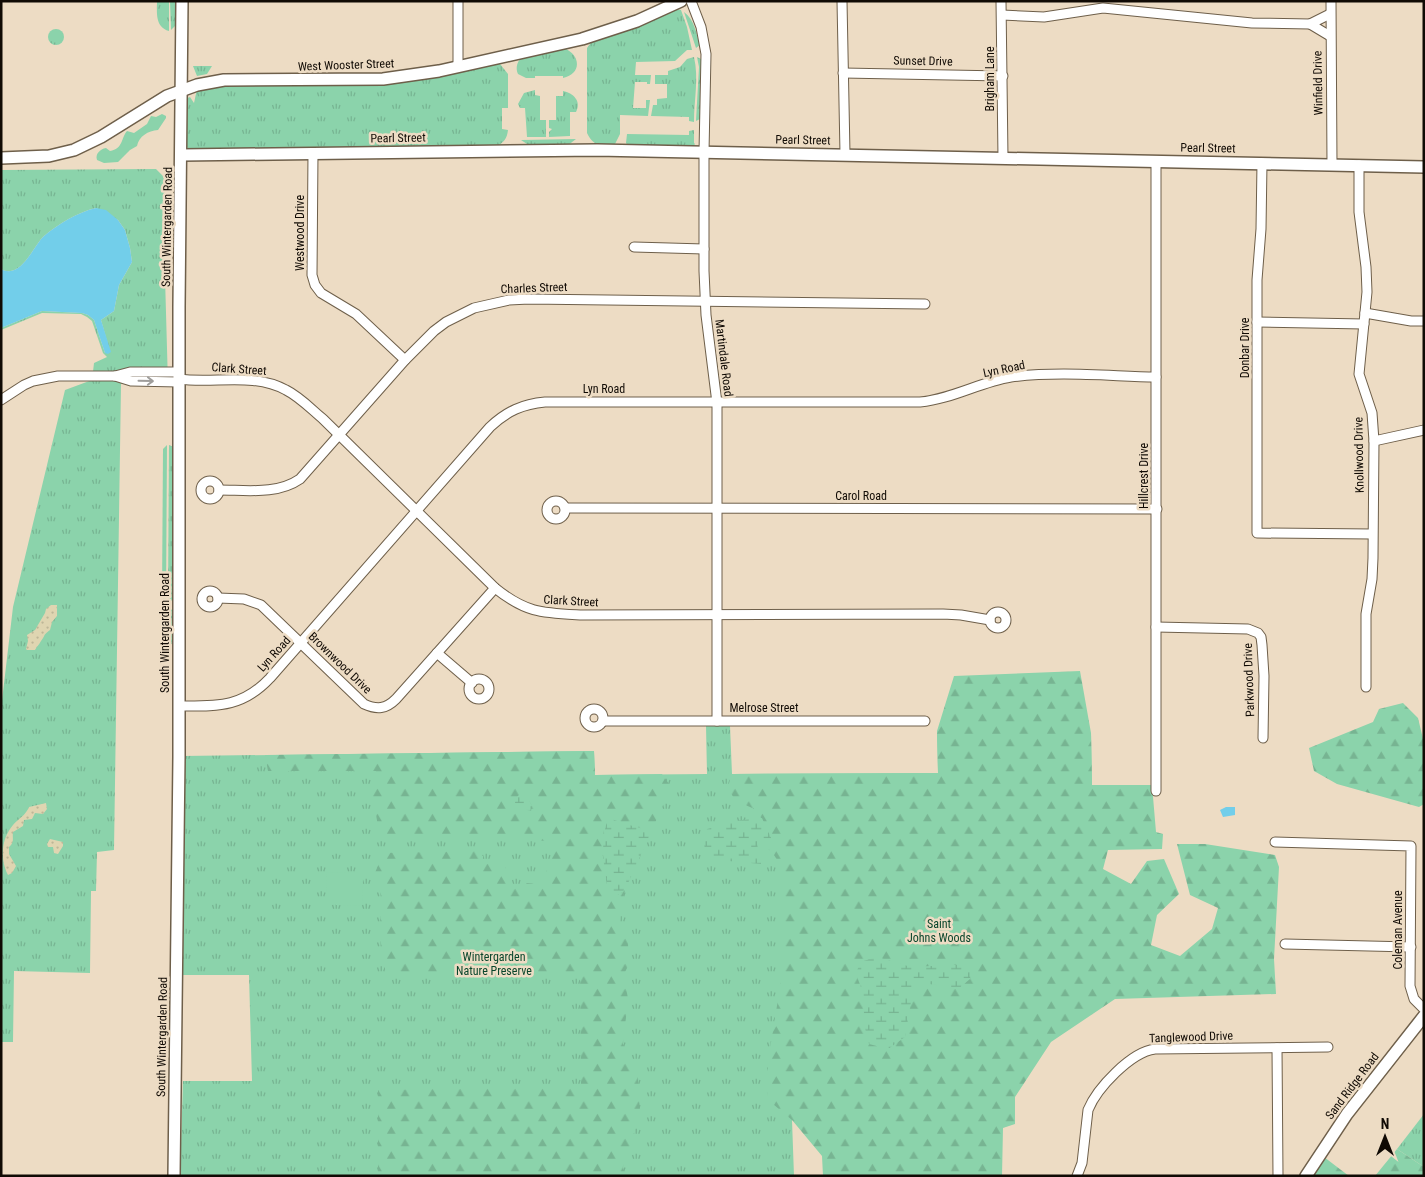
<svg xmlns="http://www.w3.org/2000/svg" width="1425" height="1177" font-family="'Roboto Condensed',sans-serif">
<defs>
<pattern id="grass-tufts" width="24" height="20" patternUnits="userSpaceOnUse" patternTransform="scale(1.25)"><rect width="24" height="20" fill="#8bd3ab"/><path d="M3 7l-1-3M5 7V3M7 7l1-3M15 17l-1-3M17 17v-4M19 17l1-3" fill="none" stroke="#77b492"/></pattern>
<pattern id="forest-firs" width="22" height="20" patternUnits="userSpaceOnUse" patternTransform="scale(1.25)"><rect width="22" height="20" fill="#8bd3ab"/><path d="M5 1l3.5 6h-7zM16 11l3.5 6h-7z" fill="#77b492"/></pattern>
<pattern id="wetland-marsh" width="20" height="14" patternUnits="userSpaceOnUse" patternTransform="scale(1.25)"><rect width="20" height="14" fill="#8bd3ab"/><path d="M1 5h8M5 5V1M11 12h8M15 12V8" fill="none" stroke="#77b492"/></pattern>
<pattern id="sand-dots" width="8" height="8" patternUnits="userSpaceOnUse" patternTransform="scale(1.25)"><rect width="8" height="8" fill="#dfd5b1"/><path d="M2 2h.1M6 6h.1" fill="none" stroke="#beb697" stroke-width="1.8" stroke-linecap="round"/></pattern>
</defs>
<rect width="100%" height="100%" fill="#eddcc4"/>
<!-- grass -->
<g fill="url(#grass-tufts)">
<path d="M157,1h12v30c-14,-4 -12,-18 -12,-30z"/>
<path d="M170,1h5v25l-4,4z"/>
<path d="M675,9l6,1 6,17 5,23h-5l-12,11 -39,1 -1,13h16l-1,9h-3v-2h-12l-2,26h13v-8h4l-2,16 -28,-1v19l-6,12c-13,0 -21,0 -27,-13v-85l6,-8z"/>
<path d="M684,12c11,8 12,22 16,33l-4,3z"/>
<circle cx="56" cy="37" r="8"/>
<path d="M564,48c17,7 18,26 -1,30v-2h-28v2h-9l-8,-4c-3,-6 -1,-14 6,-18 7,-4 30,-6 40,-8z"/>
<path d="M694,57c5,21 0,43 0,65l-5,-1v-4l-38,-1 2,-11h4v-6l10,-1v-14h-12v-9h13v-4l12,-4 7,-8z"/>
<path d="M697,57l4,2 -1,60 -4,2 3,-54z"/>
<path d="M494,63l6,1 8,10v34h-6v21l6,1c-1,9 -4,12 -12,17l-302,4 -6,-2 -3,-7v-43l5,-2 4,6 3,-14c55,-12 120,-4 176,-5 41,-1 81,-12 121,-21z"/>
<path d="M193,66h19l-5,8 -10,2z"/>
<path d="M535,90v5l5,1v24h6v17h-19l-2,-29h-5l-2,-4 6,-11z"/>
<path d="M563,91c10,2 19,10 13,21h-6v24l-21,1v-5l3,-3 -3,-1v-8h7v-24h7z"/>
<path d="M694,130v13l1,1 -2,3h-64l-3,-4 1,-9 62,1v-4z"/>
<path d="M576,139l-9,7h-37l-9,-6z"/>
<path d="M156,169l9,9v99l3,107h-47l-7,466 -17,2 -1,39h-5l-1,82 -76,-2 -1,71h-12v-333l12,-102 52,-217 27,-10 2,-17 13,-6 -4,-4 -11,-32 -5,-4 -6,-3 -39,-1 -41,17v-2l41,-17 40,2 6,2 6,5 11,33 5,-1 -9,-32 13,-9 5,-26 13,-23 -2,-14 -5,-18 -7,-10 -22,-12c-18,4 -38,16 -52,28 -11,10 -23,44 -43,33v-99z"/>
<path d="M167,445l-1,156h-2l-2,-5 1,-147z"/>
<path d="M169,445l7,3 -2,152 -6,2z"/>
<path d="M168,608l7,3v34l-7,-2z"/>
<path d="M706,726h24l2,48 206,-1 -1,-42 154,2 1,52h60l-62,61 -298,274 2,56h-614l3,-95h69l-3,-106h-69l2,-219 412,-5 1,24 112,-1z"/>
<path d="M1424,1114v53l-27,-18z"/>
</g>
<!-- forest -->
<g fill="url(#forest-firs)">
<path d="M1080,671l11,62 1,52h60l4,47 7,2 -1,15 -54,1 -5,19 28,15 16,-23 17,-2 15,35 -22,21 -6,30 29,11 32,-27 6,-21 -28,-13 -13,-51h28l70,11 4,12 -5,92 2,35 -161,5 -64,43 -36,55v27l-12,4 -1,48h-179l-1,-20 -30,-36 -25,-21 1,-38 13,-80v-104l8,1 -17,-26v-12l-15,-30 -21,-9 -8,-12 3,-15 207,-1 -1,-42 17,-55z"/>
<path d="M1403,703l15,15 6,25v61l-5,3 -82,-23 -23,-13 -5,-23 64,-26 6,-13z"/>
<path d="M594,751l1,24 67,-1 9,13 -20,45 -28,-10 -19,7 -2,21 5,35 9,11 9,-6 -4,16 -1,19 8,18 1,21 -5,10 4,25 -5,45 15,34 2,36 -17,53 2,9h-247v-86l203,-3 -1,-112h-194l-6,-38 1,-42 -7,-20 6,-14v-8l95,-2 8,5v8h21c4,8 4,16 9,23l8,1 6,-5 11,1c11,-12 14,-26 13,-42l-33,-5 -138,2 -7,-43 3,-25h-108l-3,-16z"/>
<path d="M1397,1149l27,18v9h-49z"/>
<path d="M1320,1154l29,22h-43z"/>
</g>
<!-- wetland -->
<g fill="url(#wetland-marsh)">
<path d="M521,793l5,2 6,11 -1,5 -8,-2 -8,-6 1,-5z"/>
<path d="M608,818l43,14 -26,58 -9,6 -7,-4c-6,-25 -9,-50 -1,-74z"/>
<path d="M762,818l10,22v12l-12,-9 -3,3 5,5 -1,13 -43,-4 -11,-6 -3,-9 3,-16 34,-9z"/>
<path d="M877,957l34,10 61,-3 -2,15 -12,10 -34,-6 -11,7 -8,47 -17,12 -19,-5 -4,-16 -3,-38 -6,-16 4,-12z"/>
</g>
<!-- sand -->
<g fill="url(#sand-dots)">
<path d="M51,605h6v11l-5,6 -2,8c-8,6 -4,5 -9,11 -2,4 -4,5 -6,9h-8l-1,-1 2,-8 -1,-6 8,-5 10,-17 1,-4z"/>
<path d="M46,803l1,6 -4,5 -8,-1 -3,6 -8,1 -1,6 -10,6c-1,6 2,10 -4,15v7l7,12 -4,7 -4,2c-8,-16 -7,-36 5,-50 5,-6 13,-10 16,-18z"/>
<path d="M50,839l13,3v4l-5,8 -4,-1 -1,-6h-5l-1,-3z"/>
</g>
<!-- garden -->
<g fill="#8bd3ab">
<path d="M162,114l4,2v2l-8,12c-10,1 -19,6 -21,16l-7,4 -12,12 -14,1 -7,-3c-2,-6 3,-11 9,-12l4,3c13,-2 11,-13 17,-20l7,2 13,-9 4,-8 5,1z"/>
<path d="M358,872l5,6 -1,28 -26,-1 -9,-9 -1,-23z"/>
</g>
<!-- water -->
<g fill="#72ceea">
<path d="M96,208l10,2 12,10 7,10 5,18 2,14 -13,23 -5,26 -13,9 10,32 -3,2 -3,-1 -11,-33 -6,-5 -6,-2 -40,-2 -41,17v-59c20,11 32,-23 43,-33 14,-12 34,-24 52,-28z"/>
<path d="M1226,807h9v8l-12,2 -3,-7z"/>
</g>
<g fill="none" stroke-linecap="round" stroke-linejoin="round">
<!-- street casing -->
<g stroke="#6e5f4a" stroke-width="11">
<g id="street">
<path d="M458,1v66"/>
<path d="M691,1l10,26 5,27 -2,98v119l2,44 11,88v318"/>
<path d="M842,1l3,153"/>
<path d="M1001,1l2,157"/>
<path d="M1331,1l1,164"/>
<path d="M1330,14l-20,10 20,12"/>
<path d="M1002,15l42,2 59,-9 149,15 58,1"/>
<path d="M843,73l160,3"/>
<path d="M313,153l-1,122 3,10 6,8 35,21 49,46"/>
<path d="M1262,163l-1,66 -4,51v253l115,1"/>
<path d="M1359,165v47l7,55 1,25 -8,82 13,39 2,28 -1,117 -1,21 -6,35v73"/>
<path d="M634,247l70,2"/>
<path d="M1365,313l46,8h13"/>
<path d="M1257,322l107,2"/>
<path d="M115,376l15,-4h49"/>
<path d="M179,379c35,5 74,-7 107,11 14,7 25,19 37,29l172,169c31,25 47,25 85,27l363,-1 18,1 29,5"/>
<path d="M1,400l23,-15 9,-4 25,-5h57l16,5 48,1"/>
<path d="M1374,441l50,-11"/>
<circle cx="210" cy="490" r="9"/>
<path d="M219,490c27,0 58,5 81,-11l105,-119 29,-29 12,-9 28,-14 35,-8 20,-1 396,5"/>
<circle cx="556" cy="510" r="9"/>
<path d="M565,508l592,1"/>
<circle cx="210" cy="599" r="8"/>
<path d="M218,598l26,1 17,6 103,99c13,6 22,5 32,-5l99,-111"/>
<circle cx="998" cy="620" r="8"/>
<path d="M1156,627l92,2 10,4 3,4 1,8 2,31 -1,62"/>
<path d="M437,653l35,30"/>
<circle cx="479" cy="689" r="10"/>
<path d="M179,706c38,0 63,2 91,-28l220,-251c17,-16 33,-23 55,-25h375c32,-3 60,-20 91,-25 48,-6 97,-1 145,0"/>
<circle cx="594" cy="718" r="9"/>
<path d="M603,721h322"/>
<path d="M1156,791v-630"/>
<path d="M1275,842l136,4 -1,140 4,13 10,10"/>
<path d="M1285,944l126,3"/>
<path d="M1277,1048l1,128"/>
<path d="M1077,1176l5,-13 6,-53c9,-22 43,-58 67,-61l173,-2"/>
</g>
</g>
<!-- secondary casing -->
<g stroke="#6e5f4a" stroke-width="14">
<g id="secondary">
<path d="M182,155l415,-5 827,17"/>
<path d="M1,158l48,-2 25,-6 27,-13 66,-41 30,-11 27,-5 159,-1 56,-8 143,-32 55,-18 44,-20"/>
<path d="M174,1176l5,-419v-450l3,-306"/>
<path d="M1306,1176l41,-62 77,-98"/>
</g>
</g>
<!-- street -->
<use href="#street" stroke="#fff" stroke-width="9"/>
<!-- secondary -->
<use href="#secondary" stroke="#fff" stroke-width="11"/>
</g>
<!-- one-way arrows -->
<defs><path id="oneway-shaft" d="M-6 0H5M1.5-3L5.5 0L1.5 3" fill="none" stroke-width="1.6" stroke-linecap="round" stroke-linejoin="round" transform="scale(1.25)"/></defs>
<use stroke="#9f9d9b" href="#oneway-shaft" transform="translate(146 381) rotate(1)"/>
<g text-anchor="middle" stroke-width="5" stroke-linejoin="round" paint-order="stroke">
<!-- street labels -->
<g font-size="12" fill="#100a04" stroke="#eddcc4">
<text transform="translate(923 61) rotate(1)" y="4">Sunset Drive</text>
<text transform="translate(346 65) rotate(-2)" y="4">West Wooster Street</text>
<text transform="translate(990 79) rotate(-90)" y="4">Brigham Lane</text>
<text transform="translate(1318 83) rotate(-91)" y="4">Winfield Drive</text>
<text transform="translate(398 138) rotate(-1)" y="4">Pearl Street</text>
<text transform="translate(803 140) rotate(1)" y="4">Pearl Street</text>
<text transform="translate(1208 148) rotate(1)" y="4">Pearl Street</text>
<text transform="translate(167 227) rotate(-89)" y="4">South Wintergarden Road</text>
<text transform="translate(300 233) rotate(-90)" y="4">Westwood Drive</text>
<text transform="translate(534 288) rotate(-2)" y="4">Charles Street</text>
<text transform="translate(1245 348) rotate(-90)" y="4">Donbar Drive</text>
<text transform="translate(724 358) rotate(83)" y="4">Martindale Road</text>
<text transform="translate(239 369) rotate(4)" y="4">Clark Street</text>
<text transform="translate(1004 369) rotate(-12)" y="4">Lyn Road</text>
<text x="604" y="393">Lyn Road</text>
<text transform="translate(1359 455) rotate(-91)" y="4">Knollwood Drive</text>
<text transform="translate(1144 476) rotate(-90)" y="4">Hillcrest Drive</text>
<text x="861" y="500">Carol Road</text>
<text transform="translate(571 601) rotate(3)" y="4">Clark Street</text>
<text transform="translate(165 633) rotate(-90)" y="4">South Wintergarden Road</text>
<text transform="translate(274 654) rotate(-48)" y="4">Lyn Road</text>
<text transform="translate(340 663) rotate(44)" y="4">Brownwood Drive</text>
<text transform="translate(1249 680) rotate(-92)" y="4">Parkwood Drive</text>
<text x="764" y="712">Melrose Street</text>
<text transform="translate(1398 930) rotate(-90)" y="4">Coleman Avenue</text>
<text transform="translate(162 1037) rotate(-89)" y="4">South Wintergarden Road</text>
<text transform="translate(1191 1037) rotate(-2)" y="4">Tanglewood Drive</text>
<text transform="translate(1352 1086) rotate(-53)" y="4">Sand Ridge Road</text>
</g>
<!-- park labels -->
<g font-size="12" fill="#08452b" stroke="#eddcc4">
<text x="939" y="928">Saint<tspan x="939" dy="14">Johns Woods</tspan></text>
<text x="494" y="961">Wintergarden<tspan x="494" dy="14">Nature Preserve</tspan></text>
</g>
</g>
<!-- border -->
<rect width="1425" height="1177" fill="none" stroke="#100a04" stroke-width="5"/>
<!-- north arrow -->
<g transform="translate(1385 1137)" stroke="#eddcc4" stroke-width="4" paint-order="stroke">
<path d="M0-4L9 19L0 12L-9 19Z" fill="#100a04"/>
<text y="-8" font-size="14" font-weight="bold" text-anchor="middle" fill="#100a04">N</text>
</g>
</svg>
